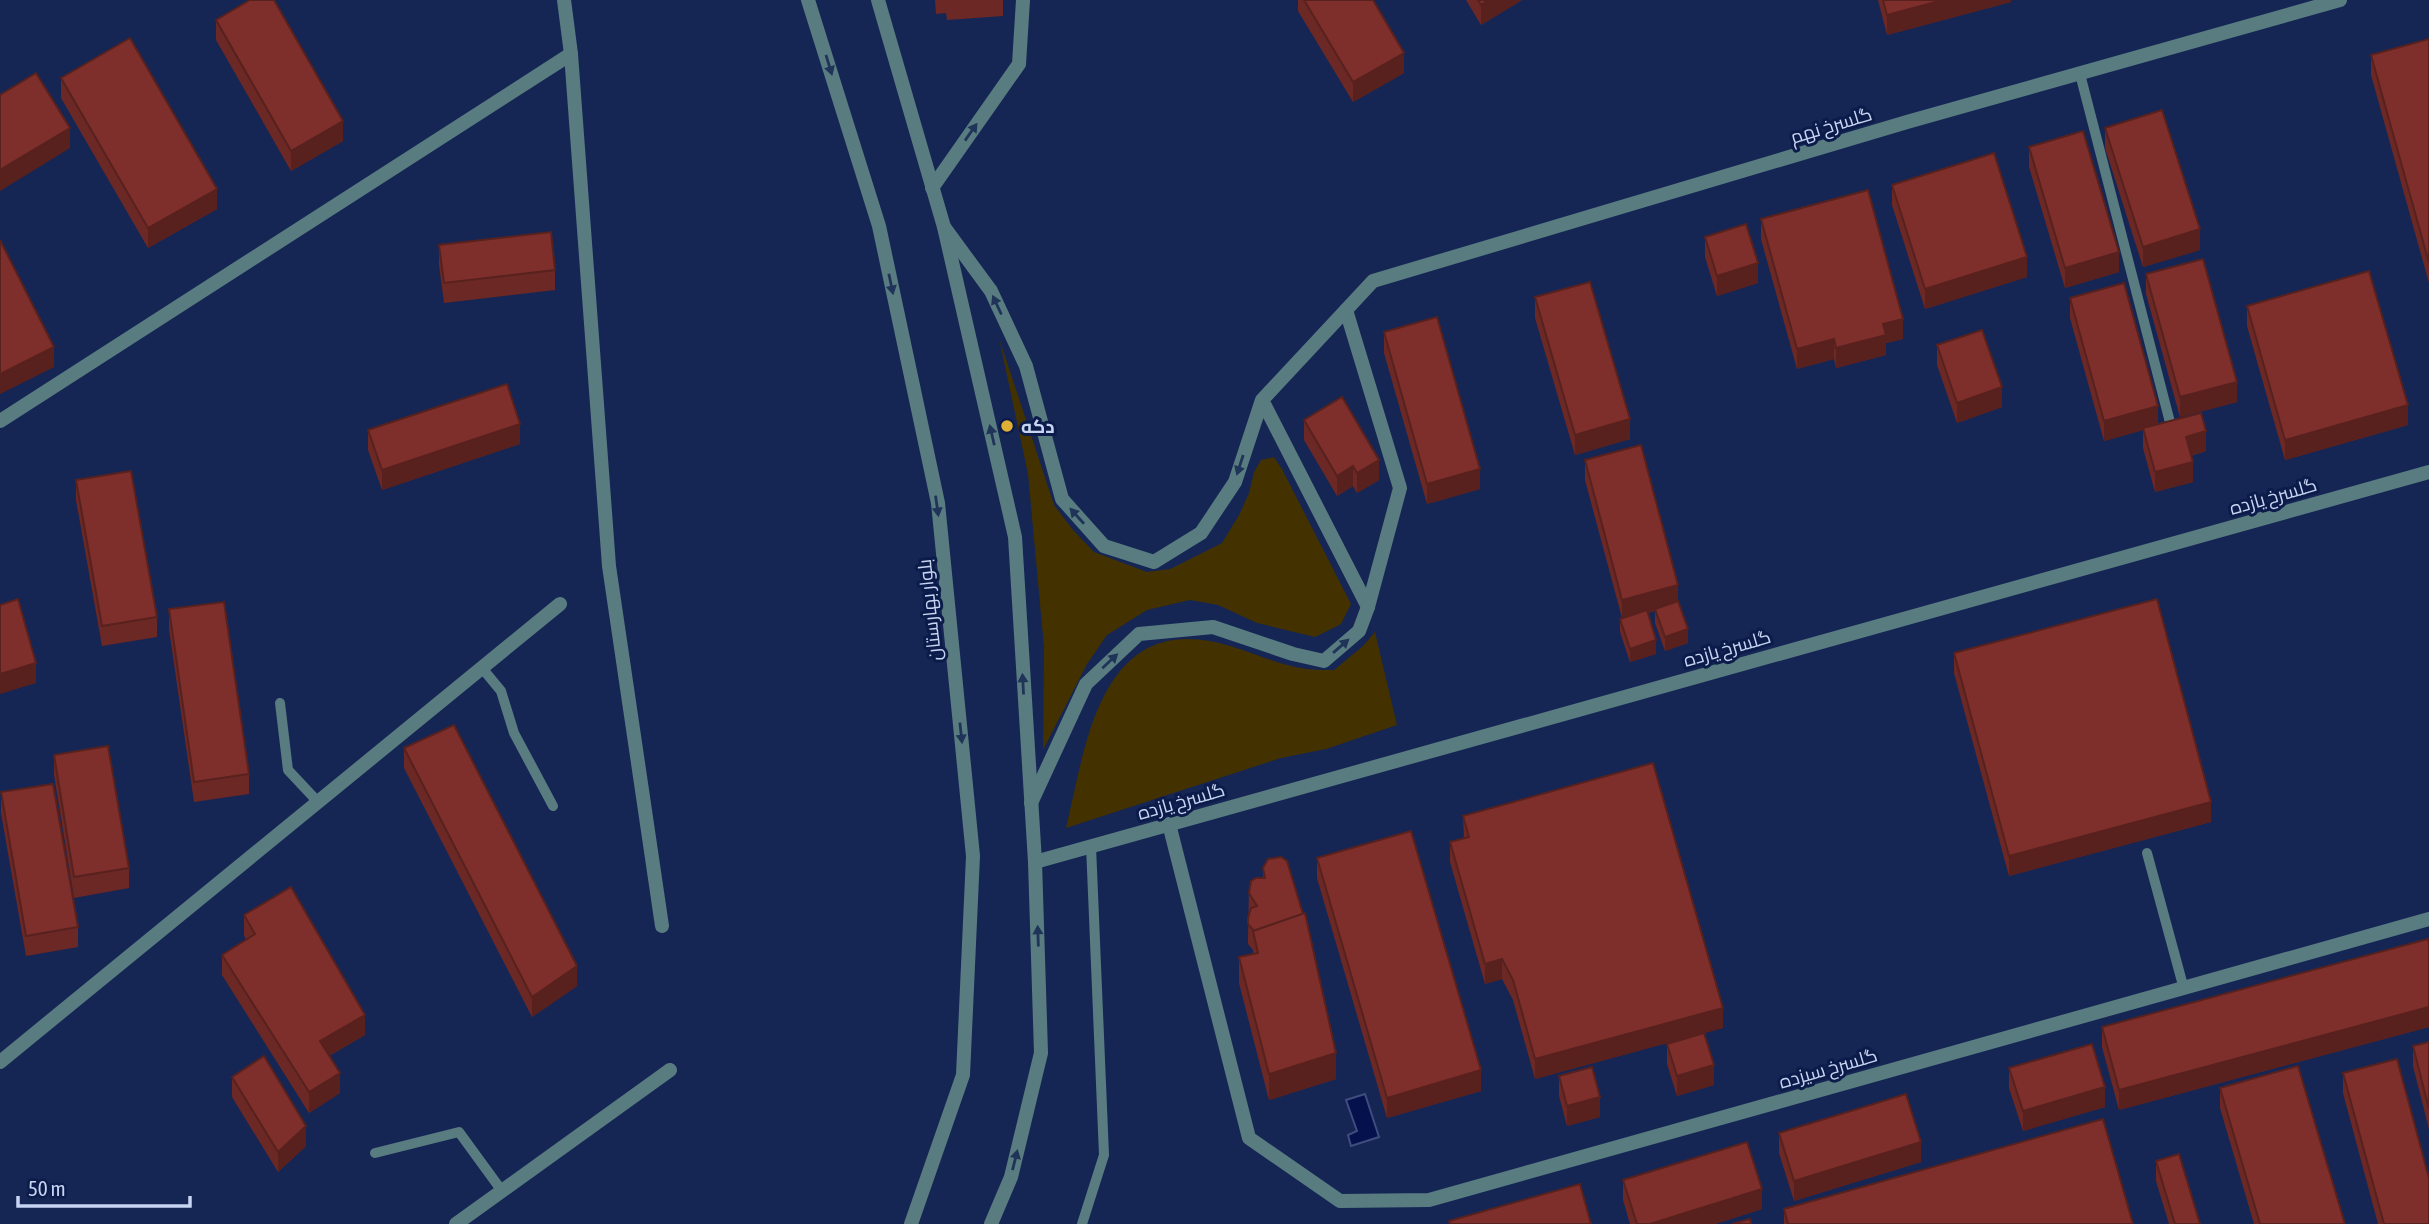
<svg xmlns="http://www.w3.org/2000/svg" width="2429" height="1224" font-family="'Asap Condensed',Cairo,sans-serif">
<rect width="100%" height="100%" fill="#152655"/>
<!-- green -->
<g fill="#433100">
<path d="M999,338l55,167 19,25 21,22 53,20 23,-3 52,-26 17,-28 10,-22 5,-21 7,-12 13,-3 8,12 69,135 -10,20 -26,13 -58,-14 -39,-18 -28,-5 -43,10 -40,25 -20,29 -44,86 1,-103 -16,-173z"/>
<path d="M1375,632l22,93 -71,24 -45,9 -215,70c19,-78 32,-207 144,-187 33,6 64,24 97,28 9,1 18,1 27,1l29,-24z"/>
</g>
<!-- water -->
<path fill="#05114d" stroke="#3f4c7e" stroke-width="2" d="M1365,1094l14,43 -28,9 -3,-11 9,-4 -11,-31z"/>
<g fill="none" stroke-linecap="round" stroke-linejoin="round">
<!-- service -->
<g stroke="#597c80" stroke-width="10">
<path d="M2080,74l92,356"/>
<path d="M482,668l19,23 13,42 39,73"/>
<path d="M280,703l8,67 30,32"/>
<path d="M2147,853l37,136"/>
<path d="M375,1153l84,-21 43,59"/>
<path d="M1082,1224l22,-69 -13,-309"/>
</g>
<!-- minor -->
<g stroke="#597c80" stroke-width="14">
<path d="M564,0l7,54 38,512 53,360"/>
<path d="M932,188l87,-124 4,-64"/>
<path d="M944,227l47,64 35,75 36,133 42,47 50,16 47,-29 34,-51 27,-82 84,-90 54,178 -32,119 -106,-207"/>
<path d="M1346,310l27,-29 534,-159 433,-122"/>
<path d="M0,421l571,-367"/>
<path d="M1031,803l55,-119 53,-50 74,-7 80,27 31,7 35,-30 9,-24"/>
<path d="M1169,824l80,314 91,63 89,-1 1000,-281"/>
<path d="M1035,862l1394,-390"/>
<path d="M0,1062l560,-458"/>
<path d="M456,1224l214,-154"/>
</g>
<!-- tertiary -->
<g stroke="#597c80" stroke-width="14">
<path d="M808,0l71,226 59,277 35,353 -10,219 -52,149"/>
<path d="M878,0l66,227 71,310 20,325 6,191 -30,124 -20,47"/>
</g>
</g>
<!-- wall -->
<g fill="#6c2825">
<path d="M935,0h68v16l-56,4 -1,-7 -10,1z"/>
<path d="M1298,0h75l31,73 -51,29 -55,-91z"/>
<path d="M1466,0h56l-41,25z"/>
<path d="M1878,0h133v2l-124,33z"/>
<path d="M216,20l127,121 -52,30 -75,-131z"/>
<path d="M2429,39v244l-58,-208v-20z"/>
<path d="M61,78l156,131 -69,39 -87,-150z"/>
<path d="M2105,128l95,122 -57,17 -38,-119z"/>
<path d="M2029,147l90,125 -54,16 -36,-121z"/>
<path d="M1892,185l135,92 -102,32 -33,-104z"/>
<path d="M1761,219l142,120 -17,4v12l-50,13 -2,-9 -37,10 -36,-130z"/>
<path d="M1705,237l53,46 -41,13 -12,-39z"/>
<path d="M439,245l116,25v20l-111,13 -5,-38z"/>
<path d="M2146,274l91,128 -57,15 -34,-123z"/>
<path d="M1535,297l95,142 -55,16 -40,-137z"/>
<path d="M2070,298l88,126 48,27 -15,5 2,26 -38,10 -12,-44v-18l-39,11 -34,-123z"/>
<path d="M2247,306l161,119 -123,35 -38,-134z"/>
<path d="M1384,332l96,157 -53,15 -43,-151z"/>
<path d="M1937,345l65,62 -45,16 -20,-58z"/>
<path d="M1304,420l75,60 -22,13 -4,-7 -16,10 -33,-56z"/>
<path d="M368,430l152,14 -138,46 -14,-40z"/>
<path d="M1585,460l93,141 10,42 -23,8 -10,-28v-12l-7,2 8,41 -26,8 -10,-30v-13l2,-1 -37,-138z"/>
<path d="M76,480l81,137v20l-55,9 -26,-146z"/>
<path d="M169,609l80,165v20l-55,8 -25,-173z"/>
<path d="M1954,653l257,169 -202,54 -55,-203z"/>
<path d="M404,748l173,238 -45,31 -128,-249z"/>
<path d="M54,755l75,113v20l-55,10 -20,-123z"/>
<path d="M1,792l77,135v20l-52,9 -25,-143z"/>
<path d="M1463,816l260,212 -19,5 10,52 -37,11 -10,-32v-20l29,-9 -161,44 -22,-79 -11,-21 -17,5 -35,-122v-20l14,-3z"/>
<path d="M1317,858l164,233 -94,27 -70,-240z"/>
<path d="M1263,868l73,211 -67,21 -30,-117v-26l14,-3v-4l-5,-6v-6l1,-51 14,-9z"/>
<path d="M244,915l121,120 -36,21 11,37 -31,20 -87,-138v-20l24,-15 -2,-5z"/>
<path d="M2429,943v84l-310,83 -17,-63v-20z"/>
<path d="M2429,1042v87l-16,-63v-20z"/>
<path d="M2009,1068l96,39 -82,24 -14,-43z"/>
<path d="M2343,1073l86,151h-51l-35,-131z"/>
<path d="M1559,1076l41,41 -33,9 -8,-30z"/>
<path d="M232,1077l74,69 -28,26 -46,-75z"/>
<path d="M2220,1088l125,136h-91l-34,-116z"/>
<path d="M1779,1133l142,29 -127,39 -15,-48z"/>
<path d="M2156,1161l44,63h-31l-13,-43z"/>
<path d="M1623,1180l139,29 -47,15h-85l-7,-24z"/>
<path d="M1784,1209l349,15h-349z"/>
</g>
<!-- shaded-wall -->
<g fill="#58211e">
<path d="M1488,0h34l-41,25v-20z"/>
<path d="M1943,0h68v2l-124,33v-20z"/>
<path d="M1404,53v20l-51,29v-20z"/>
<path d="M343,121v20l-52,30v-20z"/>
<path d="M70,128v20l-70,43v-21z"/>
<path d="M217,189v20l-69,39v-20z"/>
<path d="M2200,229v21l-57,17v-20z"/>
<path d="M2119,252v20l-54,16v-20z"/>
<path d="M2027,257v20l-102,32v-20z"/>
<path d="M1758,263v20l-41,13v-20z"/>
<path d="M1903,319v20l-17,4v12l-50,13v-20l47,-24z"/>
<path d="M1834,339v20l-37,10v-20z"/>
<path d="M54,347v20l-54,27v-20z"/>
<path d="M2237,382v20l-57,15v-20z"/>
<path d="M2002,387v20l-45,16v-20z"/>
<path d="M2408,405v20l-123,35v-20z"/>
<path d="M2158,406v20l-54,15v-20z"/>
<path d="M1630,419v20l-55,16v-20z"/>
<path d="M520,424v20l-138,46v-20z"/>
<path d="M2206,431v20l-20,6v-20z"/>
<path d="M1379,460v20l-22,13v-20z"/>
<path d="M2193,462v20l-38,10v-20z"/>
<path d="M1353,466v20l-16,10v-20z"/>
<path d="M1480,469v20l-53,15v-20z"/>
<path d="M1678,585v20l-56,15v-20z"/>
<path d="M1688,629v14l-23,8v-14z"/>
<path d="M1656,640v14l-26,8v-13z"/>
<path d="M36,663v20l-36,11v-20z"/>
<path d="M2211,802v20l-202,54v-20z"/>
<path d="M1502,959v20l-17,5v-20z"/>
<path d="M577,966v20l-45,31v-20z"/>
<path d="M2429,1007v20l-310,83v-20z"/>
<path d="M1723,1008v20l-188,51v-20z"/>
<path d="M365,1015v20l-45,26v-20z"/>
<path d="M1336,1053v26l-67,21v-26z"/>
<path d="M1714,1065v20l-37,11v-20z"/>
<path d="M1481,1070v21l-94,27v-20z"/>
<path d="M340,1073v20l-31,20v-21z"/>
<path d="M2105,1087v20l-82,24v-20z"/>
<path d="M1600,1097v20l-33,9v-20z"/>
<path d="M306,1126v20l-28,26v-20z"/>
<path d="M1921,1142v20l-127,39v-20z"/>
<path d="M1762,1189v20l-47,15h-65z"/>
</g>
<!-- building -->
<g fill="#7e2f2b" stroke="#58211e" stroke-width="2">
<path d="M250,0h24l69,121 -52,30 -75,-131z"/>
<path d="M1304,0h69l31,53 -51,29z"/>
<path d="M1478,0h10l-7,5z"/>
<path d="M1883,0h60l-56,15z"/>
<path d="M130,38l87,151 -69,39 -87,-150z"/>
<path d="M2429,39v224l-58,-208z"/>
<path d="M36,73l34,55 -70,42v-75z"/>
<path d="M2162,110l38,119 -57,18 -38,-119z"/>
<path d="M2083,131l36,121 -54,16 -36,-121z"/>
<path d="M1994,153l33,104 -102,32 -33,-104z"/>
<path d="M1868,190l35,129 -20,5 3,11 -50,13 -2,-9 -37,10 -36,-130z"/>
<path d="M1746,224l12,39 -41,13 -12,-39z"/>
<path d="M551,232l4,38 -111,13 -5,-38z"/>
<path d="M0,240l54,107 -54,27z"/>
<path d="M2203,259l34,123 -57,15 -34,-123z"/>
<path d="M2369,271l39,134 -123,35 -38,-134z"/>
<path d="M1590,282l40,137 -55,16 -40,-138z"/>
<path d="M2124,283l34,123 -54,15 -34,-123z"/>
<path d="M1437,317l43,152 -53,15 -43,-152z"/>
<path d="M1982,330l20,57 -45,16 -20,-58z"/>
<path d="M507,384l13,40 -138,46 -14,-40z"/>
<path d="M1342,397l37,63 -22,13 -4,-7 -16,10 -33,-56z"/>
<path d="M2201,413l5,18 -20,6 7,25 -38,10 -12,-44z"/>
<path d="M1641,445l37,140 -56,15 -37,-140z"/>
<path d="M131,471l26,146 -55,9 -26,-146z"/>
<path d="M18,599l18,64 -36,11v-69z"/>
<path d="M2157,599l54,203 -202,54 -55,-203z"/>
<path d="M1678,601l10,28 -23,8 -10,-28z"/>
<path d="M224,602l25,172 -55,8 -25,-173z"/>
<path d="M1647,610l9,30 -26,9 -10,-30z"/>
<path d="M454,725l123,241 -45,31 -128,-249z"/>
<path d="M108,746l21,122 -55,9 -20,-122z"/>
<path d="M1653,763l70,245 -188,51 -22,-79 -11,-21 -17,5 -35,-122 19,-5 -6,-21z"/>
<path d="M53,784l25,143 -52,9 -25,-144z"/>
<path d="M1411,831l70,239 -94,28 -70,-240z"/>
<path d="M1281,857l6,4 16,53 -49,17 -6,-7v-6l3,-10 6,-2 -8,-13 2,-12 5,-3h9l-2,-10 5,-9z"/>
<path d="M291,887l74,128 -45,26 20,32 -31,19 -87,-137 33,-21 -11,-19z"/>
<path d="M1305,913l31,140 -67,21 -30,-117 19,-4 -5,-22z"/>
<path d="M2428,939l1,4v64l-310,83 -17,-63z"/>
<path d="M1704,1033l10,32 -37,11 -10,-32z"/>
<path d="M2429,1042v67l-16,-63z"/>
<path d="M2092,1044l13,43 -82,24 -14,-43z"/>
<path d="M264,1056l42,70 -28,26 -46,-75z"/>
<path d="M2397,1059l32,119v46h-45l-41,-151z"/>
<path d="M2298,1066l47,158h-85l-40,-136z"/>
<path d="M1592,1067l8,30 -33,9 -8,-30z"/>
<path d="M1906,1094l15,48 -127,39 -15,-48z"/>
<path d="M2103,1119l30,105h-345l-4,-15z"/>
<path d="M1747,1142l15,47 -112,35h-13l-14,-44z"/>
<path d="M2179,1154l21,70h-25l-19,-63z"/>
<path d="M1580,1184l11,40h-141l-1,-3z"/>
<path d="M1750,1219l1,5h-19z"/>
</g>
<!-- one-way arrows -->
<defs><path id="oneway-solid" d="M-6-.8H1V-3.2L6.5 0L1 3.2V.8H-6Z" transform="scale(1.75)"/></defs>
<g fill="#1f3458">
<use href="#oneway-solid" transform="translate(829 65) rotate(73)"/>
<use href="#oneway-solid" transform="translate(971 132) rotate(-55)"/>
<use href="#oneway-solid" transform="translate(891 284) rotate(78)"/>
<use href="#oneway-solid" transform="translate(997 305) rotate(-115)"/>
<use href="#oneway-solid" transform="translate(992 435) rotate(-103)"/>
<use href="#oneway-solid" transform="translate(1240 465) rotate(108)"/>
<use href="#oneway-solid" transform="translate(937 506) rotate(82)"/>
<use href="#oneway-solid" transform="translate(1077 516) rotate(-132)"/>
<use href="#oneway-solid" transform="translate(1341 646) rotate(-41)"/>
<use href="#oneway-solid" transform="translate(1110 661) rotate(-43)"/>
<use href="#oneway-solid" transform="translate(1023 684) rotate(-93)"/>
<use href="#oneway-solid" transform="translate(961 733) rotate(84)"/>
<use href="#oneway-solid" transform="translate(1038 936) rotate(-92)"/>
<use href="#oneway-solid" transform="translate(1015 1160) rotate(-76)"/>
</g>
<!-- markers -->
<circle fill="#e0b034" stroke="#0c1c4a" stroke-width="2.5" cx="1007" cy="426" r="7"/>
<g text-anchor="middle" stroke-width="6" stroke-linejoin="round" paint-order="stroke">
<!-- street labels -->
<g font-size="19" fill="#c7d4f2" stroke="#0c1c4a">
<text transform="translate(1831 125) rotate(-17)" y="7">گلسرخ نهم</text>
<text transform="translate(2273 496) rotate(-16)" y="7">گلسرخ یازده</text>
<text transform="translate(929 610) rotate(-96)" y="7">بلوار بهارستان</text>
<text transform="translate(1727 648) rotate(-16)" y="7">گلسرخ یازده</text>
<text transform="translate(1181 801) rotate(-16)" y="7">گلسرخ یازده</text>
<text transform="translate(1828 1068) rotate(-16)" y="7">گلسرخ سیزده</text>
</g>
<!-- poi labels -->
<g font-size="19" font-weight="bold" fill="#c7d4f2" stroke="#0c1c4a" text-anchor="start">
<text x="1021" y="433">دکه</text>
</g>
</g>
<!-- scale -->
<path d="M18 1196v10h172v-10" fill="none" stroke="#c7d4f2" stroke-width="3.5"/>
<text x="28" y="1196" font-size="21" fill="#c7d4f2" stroke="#0c1c4a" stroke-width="5" paint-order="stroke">50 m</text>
</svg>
